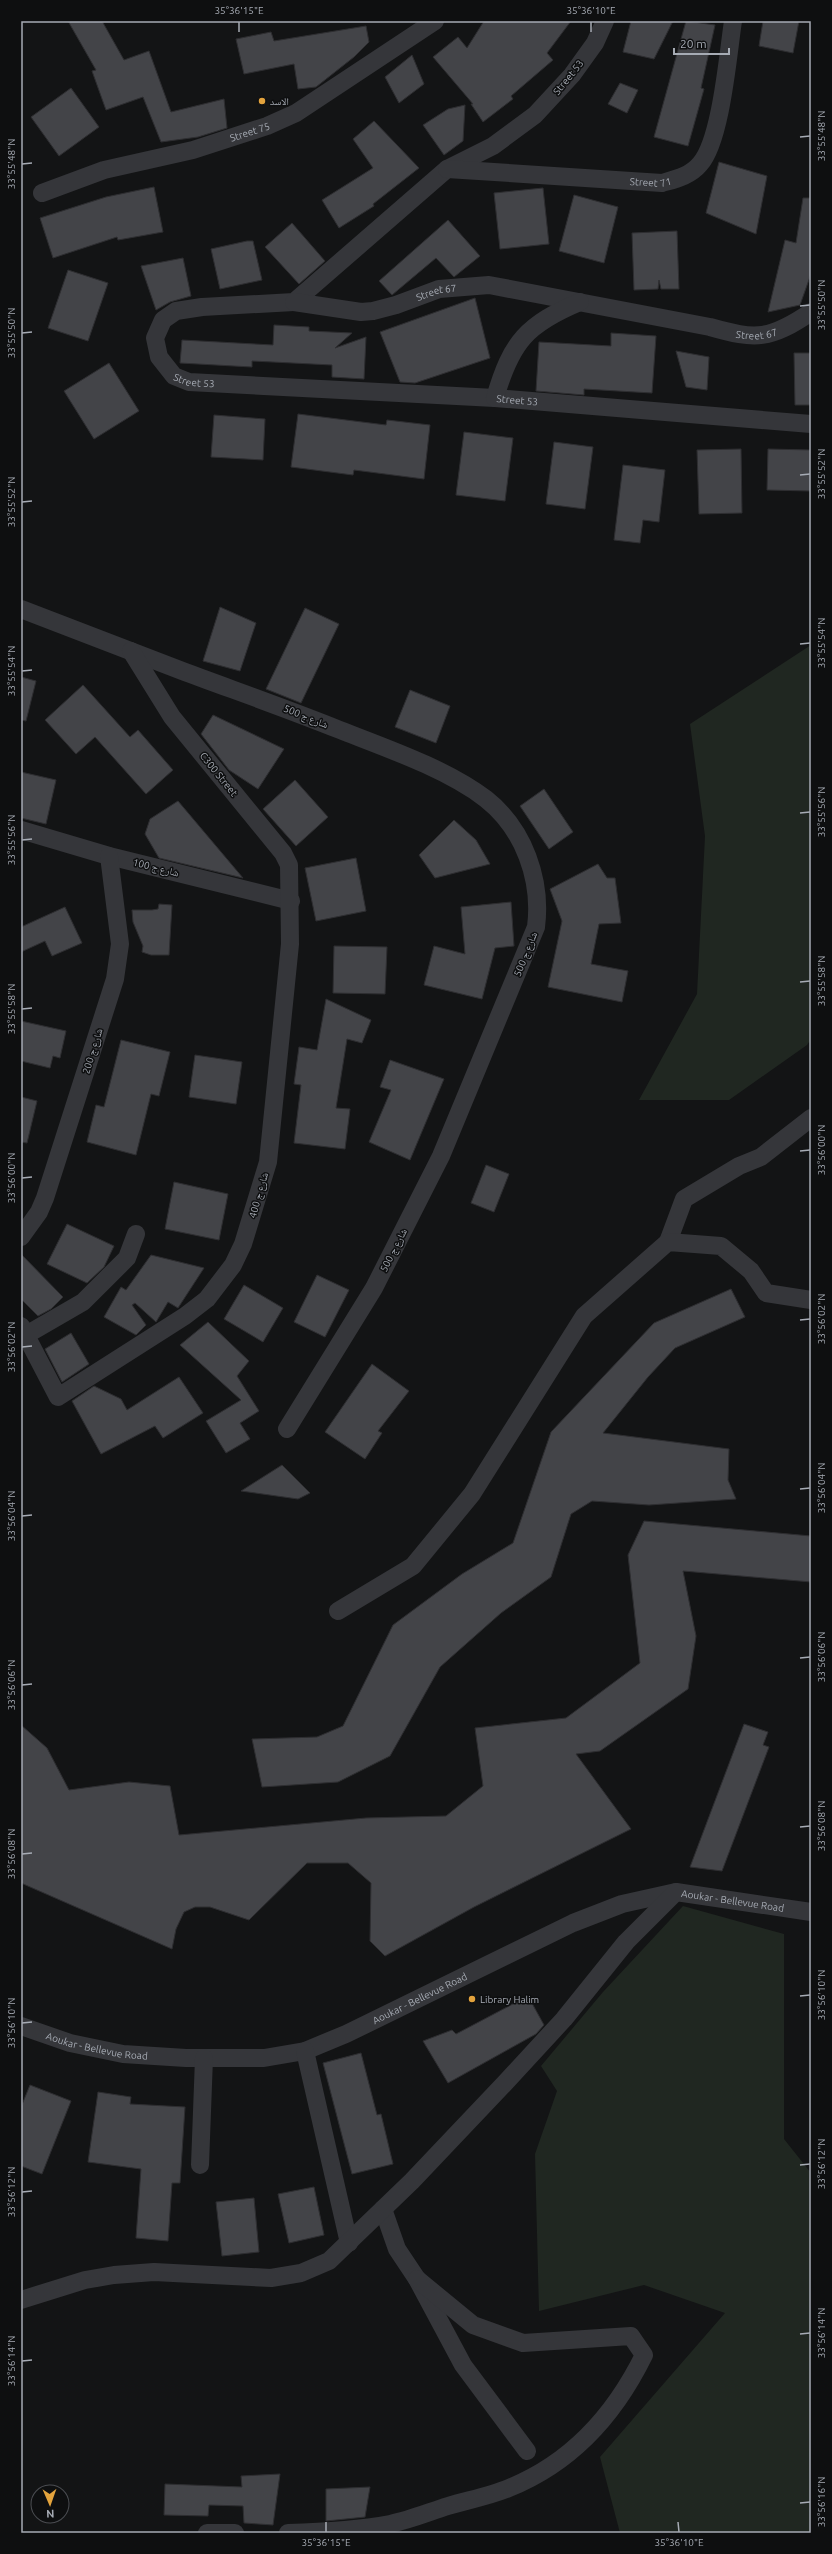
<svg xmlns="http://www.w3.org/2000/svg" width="832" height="2554" font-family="Ubuntu,'Noto Naskh Arabic',sans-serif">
<rect width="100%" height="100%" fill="#131415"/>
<!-- green -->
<g fill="#202721">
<path d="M811,645v394l-4,6 -78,55h-90l58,-106 8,-158 -15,-112z"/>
<path d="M683,1906l101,28v205l27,34v360h-191l-20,-76 125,-144 -81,-28 -105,26 -4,-157 22,-63 -16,-25 62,-74z"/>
</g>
<!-- building -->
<g fill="#434448" stroke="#2e2e31">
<path d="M68,21h34l22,39 25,-9 22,61 53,-13 3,29 -29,9 -37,5 -18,-45 -37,13 -14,-39 4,-1z"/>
<path d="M484,21h87l-24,32 6,7 -42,36 2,3 -30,23 -12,-18h2l-40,-47 25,-20 9,11z"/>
<path d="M631,21h42l-19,38 -31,-7z"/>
<path d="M686,21l29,4 -14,63 3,1 -16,57 -34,-9z"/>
<path d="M763,21h36l-6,32 -34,-7z"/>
<path d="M366,26l3,16 -15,15 -38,30 -18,2 -4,-25 -50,10 -8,-35 35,-7 3,9z"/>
<path d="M412,55l12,29 -25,19 -14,-26z"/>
<path d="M620,83l18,7 -11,23 -19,-9z"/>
<path d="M71,88l28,39 -40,29 -28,-39z"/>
<path d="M465,105l-2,36 -19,14 -21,-30 25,-16z"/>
<path d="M374,121l45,47 -46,36 1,2 -35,22 -17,-28 51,-32 -20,-29z"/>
<path d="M719,162l48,14 -11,58 -50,-21z"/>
<path d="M154,187l9,45 -45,8 -1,-3 -64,21 -13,-40 66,-21z"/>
<path d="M543,188l6,56 -49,5 -6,-56z"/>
<path d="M574,195l44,12 -14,56 -45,-12z"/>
<path d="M803,198h8v76l-11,31 -32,7 17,-72 11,3z"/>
<path d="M448,220l32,36 -26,21 -18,-19 -44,37 -13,-14z"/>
<path d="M292,223l33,38 -26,23 -34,-37z"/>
<path d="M677,231l2,58h-18l-2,-9 -1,9 -24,1 -2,-57z"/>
<path d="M247,241h6l9,39 -42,9 -9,-40z"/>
<path d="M183,258l8,38 -21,6 -14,8 -15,-44z"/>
<path d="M68,270l40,13 -20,58 -40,-13z"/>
<path d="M475,298l15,60 -75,25 -15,-1 -20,-50z"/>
<path d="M274,325l35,2v4l43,2 -17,15 31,-11 -2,42 -32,-2v-12l-80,-4v6l-72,-4 2,-23 91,5z"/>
<path d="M611,333l45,3 -4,57 -68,-4v6l-48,-4 3,-49 72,4z"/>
<path d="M676,351l33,6 -2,33 -21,-3z"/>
<path d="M794,353h17v52h-16z"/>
<path d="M109,363l30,48 -45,28 -30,-48z"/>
<path d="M298,414l88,11 1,-5 43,5 -6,54 -70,-9 -1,5 -62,-8z"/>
<path d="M214,415l51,4 -2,41 -52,-3z"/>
<path d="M464,432l49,6 -8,63 -49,-6z"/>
<path d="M554,442l39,5 -8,62 -39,-5z"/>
<path d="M741,449l1,64 -43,1 -2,-64z"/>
<path d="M768,449l43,1v41l-44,-1z"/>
<path d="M623,465l42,5 -6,52 -16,-2 -3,23 -26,-3z"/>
<path d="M220,607l36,16 -16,48 -37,-10z"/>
<path d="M305,608l34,16 -38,79 -35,-14z"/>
<path d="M21,677l15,4 -10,40 -5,-1z"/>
<path d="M83,685l47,52 8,-7 35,40 -27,24 -51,-57 -19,17 -31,-34z"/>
<path d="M410,690l40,16 -14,37 -41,-16z"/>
<path d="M213,715l71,34 -26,40 -29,-19 -28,-36z"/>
<path d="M21,772l35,8 -10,44 -25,-6z"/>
<path d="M295,780l33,37 -32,29 -33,-37z"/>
<path d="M544,789l29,43 -24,17 -29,-43z"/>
<path d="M178,801l65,77 -84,-20 -14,-24 5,-15z"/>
<path d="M454,820l22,20 14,24 -55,14 -16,-23z"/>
<path d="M356,858l10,53 -50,10 -11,-53z"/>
<path d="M598,864l9,14h8l6,45 -22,1 -8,40 37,7 -6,31 -74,-15 14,-66 -12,-32z"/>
<path d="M511,902l3,44 -19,2 -13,51 -58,-14 10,-39 31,8 -4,-47z"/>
<path d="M159,904l13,1 -3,50h-18l-9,-3 1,-6 -10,-24 -1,-12h20l6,-1z"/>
<path d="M65,907l17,36 -30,13 -7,-15 -24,11v-25z"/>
<path d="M334,946l53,1 -2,47 -52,-1z"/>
<path d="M326,999l45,21 -9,23 -15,-4 -11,69 14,1 -5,40 -51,-6 7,-58 -7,-1 5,-37 18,3z"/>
<path d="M21,1021l45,10 -6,27 -7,-2 -3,12 -29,-7z"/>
<path d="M121,1040l49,12 -11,44 -8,-2 -15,61 -49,-13 9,-37 8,2z"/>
<path d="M195,1055l47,7 -6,42 -47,-7z"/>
<path d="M390,1060l54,19 -34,81 -41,-18 22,-52 -11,-3z"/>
<path d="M21,1097l16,4 -10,42 -6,-1z"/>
<path d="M486,1165l23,9 -15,38 -23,-9z"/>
<path d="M174,1182l54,12 -9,46 -54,-11z"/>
<path d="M67,1224l47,22 -10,21 -17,16 -40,-19z"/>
<path d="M21,1254l42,43 -12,12 -13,7 -17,-17z"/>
<path d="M151,1255l53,13 -26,40 -10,-6 -12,20 -21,-19 -3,2 14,20 -10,10 -32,-18 17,-30 5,3z"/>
<path d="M317,1275l32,15 -24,47 -31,-15z"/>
<path d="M244,1285l39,23 -20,34 -39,-23z"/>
<path d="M731,1289l14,28 -70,31 -27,29 -45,56 126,16 -1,31 8,19 -87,6 -57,-4 -21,13 -20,63 -50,36 -61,54 -50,89 -52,26 -76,5 -10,-48 65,-2 26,-11 50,-101 69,-51 51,-31 38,-111 103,-109z"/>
<path d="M208,1322l41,39 -12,15 22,35 -19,12 10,16 -24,14 -20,-32 35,-21 -61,-55z"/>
<path d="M71,1333l18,31 -27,18 -17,-33z"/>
<path d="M372,1364l37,27 -31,40 4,2 -17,26 -40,-27z"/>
<path d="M179,1377l24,36 -40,25 -8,-12 -54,28 -29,-53 22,-15 27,13 6,11z"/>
<path d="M282,1465l28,28 -12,6 -57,-8z"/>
<path d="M644,1521l167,15v46l-128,-11 13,65 -8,53 -88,62 -24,3 55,75 -157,78 -89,49 -15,-15 1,-58 -23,-20h-41l-58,57 -39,-13h-15l-11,5 -8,17 -4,20 -151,-66v-158l26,23 22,42 60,-8 41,4 9,49 187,-17 80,-2 37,-30 -8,-58 91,-10 74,-55 -12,-108z"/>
<path d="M744,1724l24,8 -5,13 6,2 -47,124 -32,-4z"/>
<path d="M528,1996l16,29 -8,9 -88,49 -25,-42 29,-11 4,4z"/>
<path d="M361,2053l16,62 4,-1 12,50 -41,10 -29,-111z"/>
<path d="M30,2085l41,16 -29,73 -21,-8v-59z"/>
<path d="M98,2092l33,5 -1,7 55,3 -5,76h-8l-4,58 -32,-3 5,-69 -53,-7z"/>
<path d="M314,2187l10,48 -35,8 -11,-49z"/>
<path d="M254,2198l5,54 -37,4 -6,-54z"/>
<path d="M280,2474l-7,51 -29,-2 -1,-17 -34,-1 -1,11 -44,-1 1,-31 77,3 -1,-11z"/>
<path d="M370,2487l-5,30 -39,4v-32z"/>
</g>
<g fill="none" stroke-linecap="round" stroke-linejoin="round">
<!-- minor -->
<g stroke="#35363a" stroke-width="18">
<path id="s1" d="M605,21l-10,22 -23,32 -37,40 -42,31 -46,23 -153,133 -92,5 -26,4 -13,9 -8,18 4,19 15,19 15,6 306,16 316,26"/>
<path id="s2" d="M447,169l215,14c14,-4 28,-7 38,-19 21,-23 28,-110 33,-143"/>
<path id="s3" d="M42,193l62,-23 89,-20 74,-24 29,-13 139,-92"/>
<path id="s4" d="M294,302l67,10 12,-1 23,-6 43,-16 50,-4 221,42c46,13 60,13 101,-15"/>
<path d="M495,398c16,-56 32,-74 85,-96"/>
<path d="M21,609c55,21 109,42 164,63 51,19 103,37 155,58 46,18 107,39 146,69 38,30 56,81 50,128l-95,229 -67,132 -87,141"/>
<path d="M21,830l88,26 182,45"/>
<path d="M21,1237l18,-25 6,-14 70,-219 5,-35 -11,-88"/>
<path d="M668,1242l16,-43 55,-33 22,-9 50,-39"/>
<path d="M21,1326l37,71 127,-81 22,-17 26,-34 10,-21 25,-82 22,-218 -1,-79 -6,-12 -111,-136 -41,-66"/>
<path d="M26,1335l57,-33 44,-44 9,-24"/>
<path d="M338,1611l75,-45 59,-72 112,-178 84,-74 53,4 30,25 15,22 45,7"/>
<path id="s5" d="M21,2026l49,17 53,11 63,4h78l41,-7 41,-17 227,-111 49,-19 54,-12 135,20"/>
<path d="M305,2051l44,192"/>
<path d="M200,2165l4,-107"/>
<path d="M383,2209l14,40 20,30 46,86 64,86"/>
<path d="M21,2300l64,-20 29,-5 40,-3 117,6 30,-5 28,-12 83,-80 93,-98 59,-64 62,-77 50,-50"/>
<path d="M207,2533h28"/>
<path d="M288,2533c34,-1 69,-3 102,-9 20,-4 39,-12 58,-18 20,-6 42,-10 61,-18 62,-25 106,-74 135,-133l-13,-19 -108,7 -50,-18 -56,-46"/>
</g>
</g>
<!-- ticks -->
<path fill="none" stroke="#a6abb4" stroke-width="1.5" d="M239,22v10M591,22v10M800,137l10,-1M22,164l10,-1M800,306l10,-1M22,333l10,-1M800,475l10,-1M22,502l10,-1M800,644l10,-1M22,671l10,-1M800,813l10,-1M22,840l10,-1M800,982l10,-1M22,1009l10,-1M800,1151l10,-1M22,1178l10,-1M800,1320l10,-1M22,1347l10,-1M800,1489l10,-1M22,1516l10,-1M800,1658l10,-1M22,1685l10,-1M800,1827l10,-1M22,1854l10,-1M800,1996l10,-1M22,2023l10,-1M800,2165l10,-1M22,2192l10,-1M800,2334l10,-1M22,2361l10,-1M800,2503l10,-1M326,2522v10M678,2522l1,10"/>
<!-- markers -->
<g fill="#e3a33d" stroke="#0e0f10" stroke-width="1.5">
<circle cx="262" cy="101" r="4"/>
<circle cx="472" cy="1999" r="4"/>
</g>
<g text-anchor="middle" stroke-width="3" stroke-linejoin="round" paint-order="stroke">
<!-- street labels -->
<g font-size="10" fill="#a6abb4" stroke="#0e0f10">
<text transform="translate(568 77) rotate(-51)" y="4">Street 53</text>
<text dy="4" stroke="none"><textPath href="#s3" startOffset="217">Street 75</textPath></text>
<text dy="4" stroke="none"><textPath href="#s2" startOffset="204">Street 71</textPath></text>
<text dy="4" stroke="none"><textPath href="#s4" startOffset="146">Street 67</textPath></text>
<text dy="4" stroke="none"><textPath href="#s4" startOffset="472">Street 67</textPath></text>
<text dy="4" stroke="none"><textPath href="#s1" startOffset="643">Street 53</textPath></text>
<text dy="4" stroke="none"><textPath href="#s1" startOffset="967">Street 53</textPath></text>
<text transform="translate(306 716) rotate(22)" y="4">شارع ج 500</text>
<text transform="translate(219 774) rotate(51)" y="4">C300 Street</text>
<text transform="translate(156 867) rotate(14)" y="4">شارع ج 100</text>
<text transform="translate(525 954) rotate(-68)" y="4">شارع ج 500</text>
<text transform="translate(92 1051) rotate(-73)" y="4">شارع ج 200</text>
<text transform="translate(258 1195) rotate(-74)" y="4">شارع ج 400</text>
<text transform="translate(393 1250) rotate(-63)" y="4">شارع ج 500</text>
<text dy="4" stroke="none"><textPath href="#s5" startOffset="751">Aoukar - Bellevue Road</textPath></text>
<text dy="4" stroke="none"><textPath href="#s5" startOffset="415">Aoukar - Bellevue Road</textPath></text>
<text dy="4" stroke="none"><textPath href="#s5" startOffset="79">Aoukar - Bellevue Road</textPath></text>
</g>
<!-- poi labels -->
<g font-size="10" fill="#a6abb4" stroke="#0e0f10" text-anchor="start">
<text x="270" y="105">الاسد</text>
<text x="480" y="2003">Library Halim</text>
</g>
</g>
<!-- border -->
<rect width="832" height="2554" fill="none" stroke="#0e0f10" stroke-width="44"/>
<!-- north arrow -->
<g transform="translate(50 2504) rotate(178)"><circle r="19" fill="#0e0f10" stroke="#4b4d52"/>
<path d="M0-3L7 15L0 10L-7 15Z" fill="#e3a33d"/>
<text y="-6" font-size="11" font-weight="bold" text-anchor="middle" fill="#a6abb4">N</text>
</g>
<!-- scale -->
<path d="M674 48v6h55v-6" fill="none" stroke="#a6abb4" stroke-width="2"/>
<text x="680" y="48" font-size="12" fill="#a6abb4" stroke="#0e0f10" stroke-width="3" paint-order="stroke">20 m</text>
<rect x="22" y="22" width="788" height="2510" fill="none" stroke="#a6abb4" stroke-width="1.5"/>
<g font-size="10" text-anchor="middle" fill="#a6abb4">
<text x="239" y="14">35°36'15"E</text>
<text x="591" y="14">35°36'10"E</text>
<text transform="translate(821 136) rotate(-90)" y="4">33°55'48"N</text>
<text transform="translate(11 164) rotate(-90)" y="4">33°55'48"N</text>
<text transform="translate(821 305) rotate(-90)" y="4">33°55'50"N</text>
<text transform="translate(11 333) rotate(-90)" y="4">33°55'50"N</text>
<text transform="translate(821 474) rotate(-90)" y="4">33°55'52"N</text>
<text transform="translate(11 502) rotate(-90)" y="4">33°55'52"N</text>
<text transform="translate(821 643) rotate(-90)" y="4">33°55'54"N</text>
<text transform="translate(11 671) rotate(-90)" y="4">33°55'54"N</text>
<text transform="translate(821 812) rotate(-90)" y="4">33°55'56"N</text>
<text transform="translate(11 840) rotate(-90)" y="4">33°55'56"N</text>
<text transform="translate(821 981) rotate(-90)" y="4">33°55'58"N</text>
<text transform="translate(11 1009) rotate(-90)" y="4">33°55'58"N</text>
<text transform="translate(821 1150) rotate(-90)" y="4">33°56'00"N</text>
<text transform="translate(11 1178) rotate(-90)" y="4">33°56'00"N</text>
<text transform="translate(821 1319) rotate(-90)" y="4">33°56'02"N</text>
<text transform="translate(11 1347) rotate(-90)" y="4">33°56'02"N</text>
<text transform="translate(821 1488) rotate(-90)" y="4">33°56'04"N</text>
<text transform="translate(11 1516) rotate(-90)" y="4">33°56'04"N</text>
<text transform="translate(821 1657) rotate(-90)" y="4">33°56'06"N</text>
<text transform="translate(11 1685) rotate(-90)" y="4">33°56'06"N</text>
<text transform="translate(821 1826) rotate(-90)" y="4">33°56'08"N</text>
<text transform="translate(11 1854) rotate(-90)" y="4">33°56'08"N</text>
<text transform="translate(821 1995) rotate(-90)" y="4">33°56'10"N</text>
<text transform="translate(11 2023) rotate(-90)" y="4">33°56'10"N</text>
<text transform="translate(821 2164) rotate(-90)" y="4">33°56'12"N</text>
<text transform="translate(11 2192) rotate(-90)" y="4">33°56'12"N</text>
<text transform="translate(821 2333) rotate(-90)" y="4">33°56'14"N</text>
<text transform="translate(11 2361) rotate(-90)" y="4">33°56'14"N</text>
<text transform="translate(821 2502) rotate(-90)" y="4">33°56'16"N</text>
<text x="326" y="2546">35°36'15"E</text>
<text x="679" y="2546">35°36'10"E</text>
</g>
</svg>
